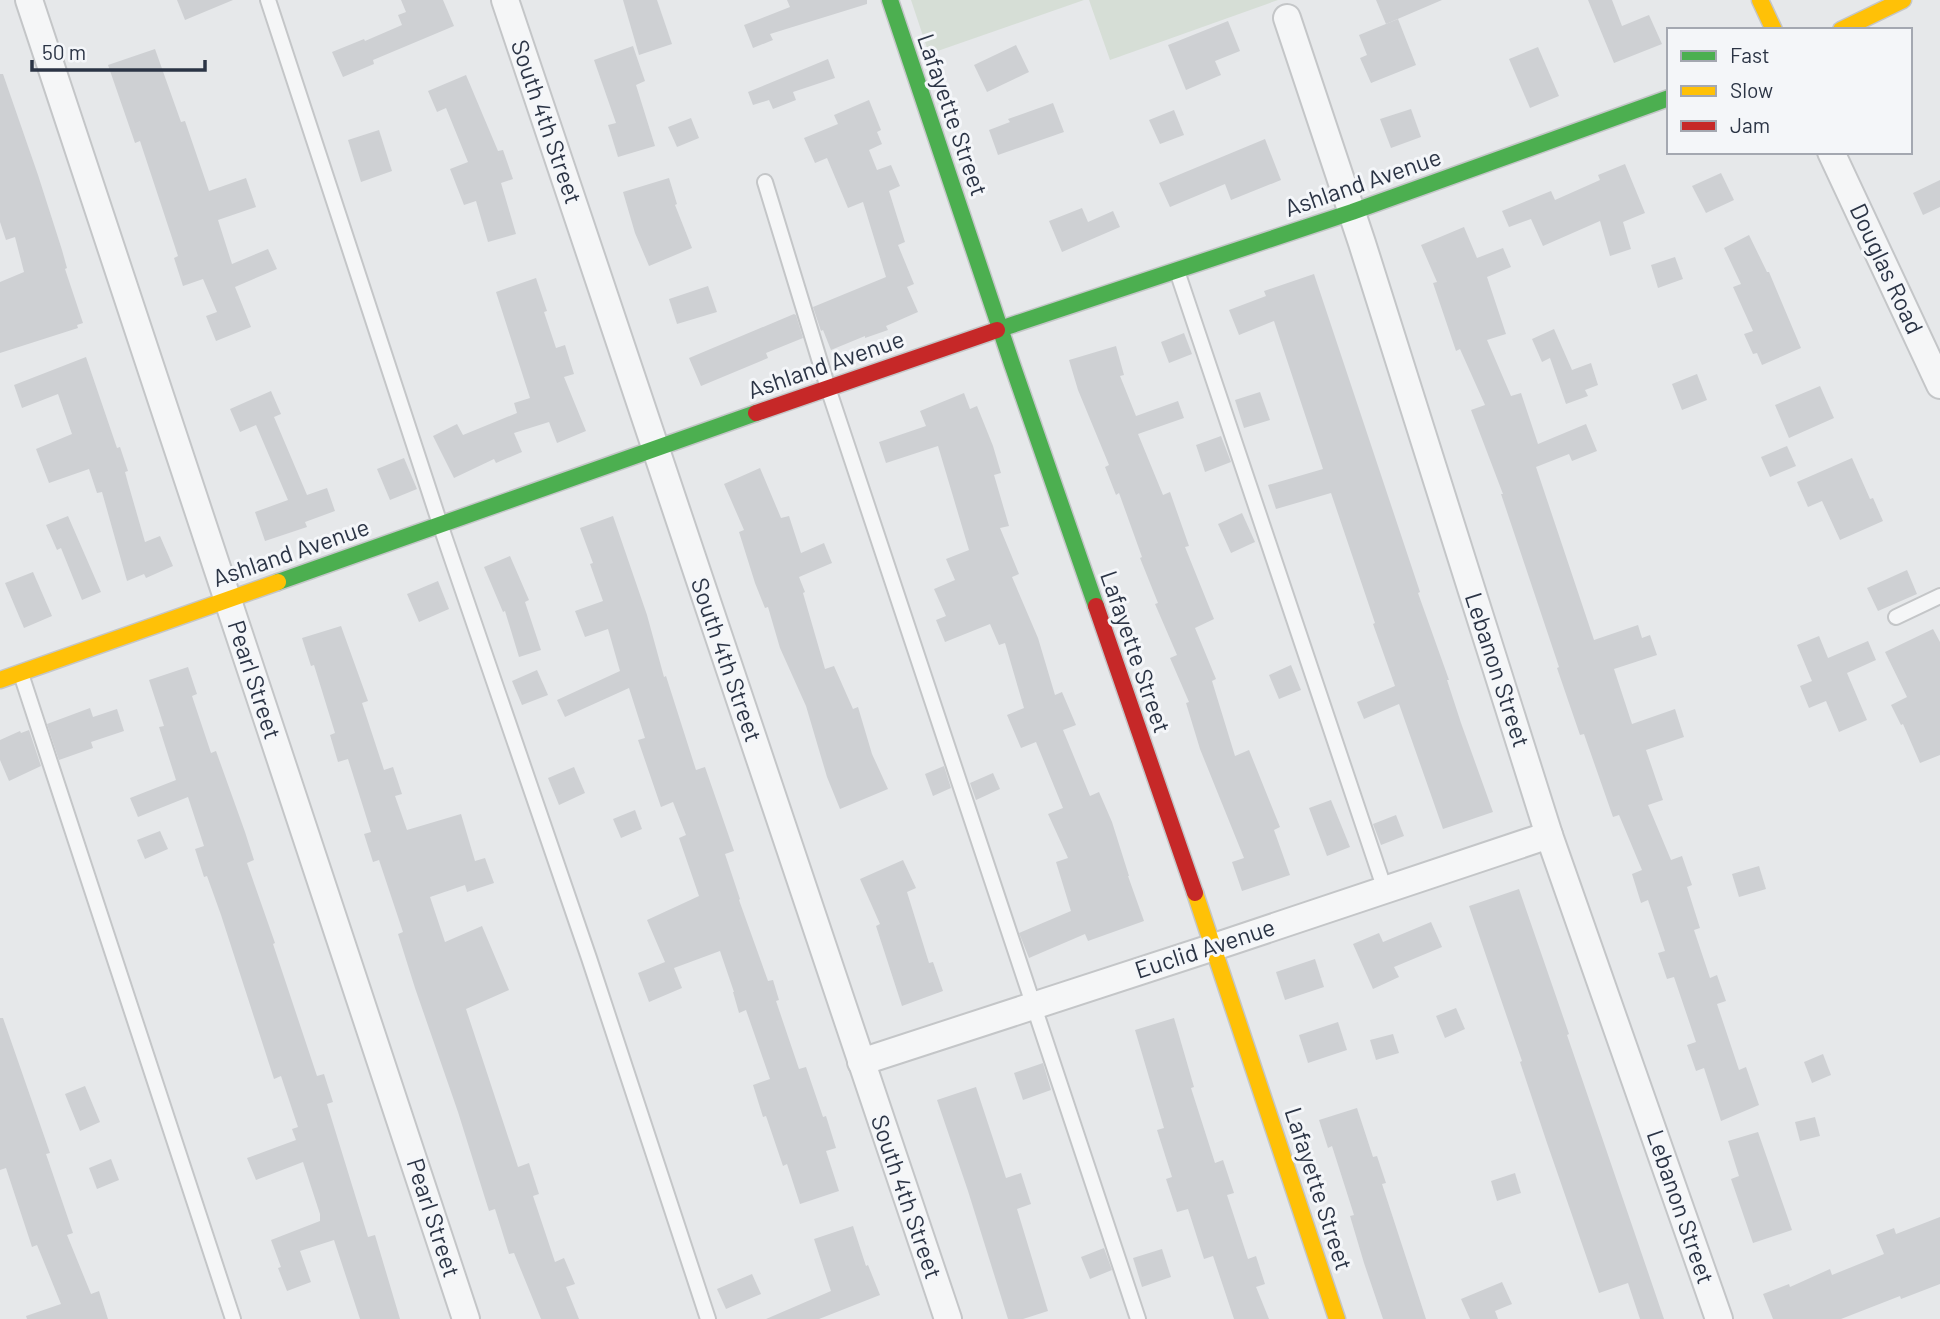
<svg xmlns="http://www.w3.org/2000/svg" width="1940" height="1319" font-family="Barlow,sans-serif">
<rect width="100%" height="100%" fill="#e6e8ea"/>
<!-- green -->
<g fill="#d6ded6">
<path d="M911,0h173l-155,54z"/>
<path d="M1089,0h189l-168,60z"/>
</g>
<!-- building -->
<g fill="#ced0d3">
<path d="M177,0h56l-48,20z"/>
<path d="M401,0h42l11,26 -81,34 1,4 -31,13 -11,-25 32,-13 1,2 37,-16 -4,-10 8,-3z"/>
<path d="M623,0h34l15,44 -33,11z"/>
<path d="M787,0h80v4l-97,30 3,6 -20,8 -9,-23 46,-18z"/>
<path d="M1376,0h66l-56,24z"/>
<path d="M1588,0h24l10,26 27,-11 13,29 -48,19z"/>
<path d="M1398,19l18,46 -45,18 -11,-25 7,-3 -8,-20z"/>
<path d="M1228,21l12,30 -25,10 6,14 -35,15 -18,-45z"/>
<path d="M1016,45l13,27 -42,20 -13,-27z"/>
<path d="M633,46l12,35 -9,4 19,61 -37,11 -10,-32 8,-2 -22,-63z"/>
<path d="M1538,47l21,49 -29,12 -21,-49z"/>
<path d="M155,49l26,73 4,-1 24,70 37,-13 10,29 -38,13 14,44 36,-15 9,20 -42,18 16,40 -35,14 -10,-25 11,-4 -14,-33 -20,7 -9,-28 4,-2 -38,-115 -5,2 -27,-78z"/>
<path d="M828,59l7,19 -42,14 3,8 -23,9 -4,-9 -16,5 -5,-13z"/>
<path d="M0,74h3l35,101 24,75 5,18 -2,1 18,54 -6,2 1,3 -78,25v-71l24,-10 -9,-35 -9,3 -6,-18z"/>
<path d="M466,75l32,76 5,-1 10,29 -12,4 15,51 -28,8 -12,-41 -12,4 -14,-36 18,-7 -22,-54 -9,4 -9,-21z"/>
<path d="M869,100l12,30 -4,2 5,12 -13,6 8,20 14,-5 9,21 -11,5 16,51 -7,3 16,39 -7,3 11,25 -32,14 2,4 -23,8v-2l-34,14 -8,-20 -2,1 -8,-24 73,-30 -23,-75 -15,6 -21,-50 -12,5 -11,-25 34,-14 -4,-9z"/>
<path d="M1053,103l11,29 -66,23 -9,-25 21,-8 -2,-3z"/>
<path d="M1411,109l10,28 -30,11 -11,-29z"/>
<path d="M1174,110l10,25 -24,9 -11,-24z"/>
<path d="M691,118l8,20 -22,9 -9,-20z"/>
<path d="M379,130l13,41 -31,11 -13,-42z"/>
<path d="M1265,139l16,41 -50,20 -6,-16 -55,23 -11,-24z"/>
<path d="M1625,164l20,49 -22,9 8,27 -21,7 -10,-35 -57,25 -12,-27 -22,8 -7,-16 49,-20 4,9 45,-20 -2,-5z"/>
<path d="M1721,173l13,27 -28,13 -14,-27z"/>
<path d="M669,178l8,26 -2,1 17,43 -43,18 -14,-33 -12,-41z"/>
<path d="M1940,180v27l-17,8 -10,-22z"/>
<path d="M1082,208l6,14 25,-11 7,16 -58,25 -13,-31z"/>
<path d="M1464,227l13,31 26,-10 8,19 -24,10 19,57 -19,6 24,56 10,-3 17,51 48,-20 11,27 -25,10 -3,-7 -33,13 58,173 44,-15 4,13 8,-3 7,20 -43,14 18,55 43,-15 9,28 -38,13 17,50 -15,5 23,55 11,-4 10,29 -5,2 13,41 -6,2 16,48 7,-3 9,26 -9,3 22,66 7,-3 13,38 -38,16 -17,-53 -8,3 -9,-26 9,-3 -22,-65 -7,2 -9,-26 7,-2 -17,-51 -7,3 -9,-29 10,-4 -23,-55 -6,2 -29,-83 -4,1 -10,-29 -13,-38 2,-1 -58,-173h2l-32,-84 14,-5 -25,-56 -4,2 -23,-68 4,-1 -16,-37z"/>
<path d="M1749,235l18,37h2l32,76 -39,17 -5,-12 -4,1 -9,-20 9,-3 -20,-44 8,-3 -17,-36z"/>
<path d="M1675,257l8,22 -25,9 -7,-23z"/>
<path d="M1314,274l106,318 -2,1 31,87h-2l14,43 32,89 -50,17 -44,-125 -35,15 -7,-17 38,-16 -22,-62 2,-1 -44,-130 -55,16 -8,-24 55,-16 -49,-148 -35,14 -10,-25 37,-14 -2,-5z"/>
<path d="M536,278l11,33 -3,1 12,36 9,-3 9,29 -10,3 22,54 -29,12 -8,-21 -35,11 8,19 -26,11 -2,-4 -40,19 -21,-42 24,-12 6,11 54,-22 -3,-10 16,-5 -34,-106z"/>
<path d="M708,286l9,26 -40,12 -8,-25z"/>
<path d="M794,314l2,1 7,23 -37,15 2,5 -67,28 -12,-28z"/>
<path d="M1554,329l18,41 19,-7 7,22 -13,5 3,6 -22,8 -16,-46 -8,4 -10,-23z"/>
<path d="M1184,333l8,21 -23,9 -8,-21z"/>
<path d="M1116,346l8,29 -4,1 16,40 42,-15 6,17 -46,16 25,61 7,-3 19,54 -4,1 29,72 -19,9 21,51 -4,2 23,75 14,-6 31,77 -6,3 16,45 -48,16 -10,-29 12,-4 -44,-109 -14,-46 3,-1 -19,-44 7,-3 -22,-51 3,-1 -18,-45 2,-1 -23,-64 -3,2 -11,-28 4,-2 -31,-75 -9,-30z"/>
<path d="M86,357l31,91 3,-1 8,24 -3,1 3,11 17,59 15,-6 13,30 -27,12 -2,-4 -17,7 -25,-89 -5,1 -8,-24 -40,14 -13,-34 36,-15 -14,-40 -36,14 -8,-23z"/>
<path d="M1697,374l10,26 -25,10 -10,-26z"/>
<path d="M1820,386l14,32 -45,20 -14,-33z"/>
<path d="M271,391l10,23 -7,3 33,78 20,-7 8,23 -30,11 2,5 -42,14 -10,-29 33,-12 -32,-75 -16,7 -10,-23z"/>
<path d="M1260,392l10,28 -26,8 -9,-28z"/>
<path d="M964,393l6,16 7,-3 16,40 8,27 -7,2 15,51 -9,2 19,46 -7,3 26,61 17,57 7,-3 14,33 -13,5 27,66 9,-4 13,30 17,54h-1l16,45 -56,20 -3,-7 -56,24 -10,-25 52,-22 -15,-49 12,-4 -20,-44 15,-6 -27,-66 -15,6 -14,-33 17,-7 -19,-65 -6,2 -9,-21 -45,18 -9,-22 10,-4 -12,-27 21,-9 -9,-21 23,-9 -31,-104 -52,17 -7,-21 47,-16 -6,-15z"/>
<path d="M1221,436l10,26 -26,10 -9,-27z"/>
<path d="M1787,446l9,20 -26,11 -9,-20z"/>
<path d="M404,458l13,31 -27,11 -13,-31z"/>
<path d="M1852,458l18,41 3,-1 10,23 -43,19 -18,-39 -14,6 -11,-25z"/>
<path d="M760,468l21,50 8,-2 12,37 23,-10 8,20 -33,14 6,15 -2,1 22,76 9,-3 19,43 5,-2 14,47 16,35 -48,20 -13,-32 -21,-71 -26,-58 -12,-41 -3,1 -10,-25 -16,-51 5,-2 -20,-46z"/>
<path d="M1242,513l13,29 -24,11 -13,-29z"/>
<path d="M68,516l33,76 -19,8 -21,-52 -4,2 -11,-25z"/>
<path d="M613,516l34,99 17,62 2,-1 30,94 9,-3 29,84 -9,3 15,45 -1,1 29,81 5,-1 6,20 -3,1 23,68 7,-2 17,50 3,-1 10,32 -10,3 13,40 -39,13 -13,-40 -4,2 -17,-50 -3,1 -10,-32 17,-6 -24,-69 -7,3 -6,-21h1l-14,-41 -46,17 8,20 -33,14 -11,-29 27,-11 -18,-42 52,-24 -20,-58 7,-3 -13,-33 -12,5 -23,-67 7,-2 -16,-50 -64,29 -8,-17 63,-29 -12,-42 -23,8 -10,-26 28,-10 -13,-37 3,-1 -13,-35z"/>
<path d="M510,556l19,44 -4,2 16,48 -22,7 -14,-46 -2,1 -19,-45z"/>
<path d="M1907,570l10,24 -39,17 -11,-23z"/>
<path d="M33,572l19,44 -28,12 -19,-45z"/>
<path d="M438,581l11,28 -30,13 -12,-28z"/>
<path d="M341,626l27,75 -6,2 22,67 9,-3 9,27 -7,2 12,34 54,-16 14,47 10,-3 9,25 -27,9 -2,-7 -35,12 15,45 37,-16 27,64 -43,19 52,158 11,-4 10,31 -6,2 22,66 9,-4 11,26 -9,3 13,32h-38l-27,-66 -5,1 -14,-45 -6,2 -31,-99 -43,-124 -17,-54 5,-2 -24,-72 -6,2 -9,-28 7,-2 -23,-73 -10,3 -8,-27 5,-2 -21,-68 -3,1 -9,-28z"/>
<path d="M1933,629l7,13v113l-20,8 -17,-39 -2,1 -10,-20 16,-8 -22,-45z"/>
<path d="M1819,636l9,22 40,-17 8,19 -29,13 20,47 -28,12 -13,-31 -17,7 -9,-22 12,-5 -15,-36z"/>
<path d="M1291,665l10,25 -22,9 -10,-24z"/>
<path d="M188,667l9,27 -5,2 19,57 5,-2 29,81 9,28 -7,3 28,80 -2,1 44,132 7,-2 9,28 -6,2 41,133 7,-2 25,84h-40l-26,-79 -34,11 11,31 -24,9 -9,-23 3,-1 -10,-27 49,-19v-7l-17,-52 -47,18 -9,-22 49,-18 -4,-11 6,-2 -17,-51 -7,3 -53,-164 -14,-39 -3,1 -9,-28 9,-3 -16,-49 -50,20 -8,-19 46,-18 -17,-53 5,-1 -15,-46z"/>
<path d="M537,670l11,25 -26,10 -10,-24z"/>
<path d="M90,708l3,9 24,-8 7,22 -33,11 2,6 -34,12 -12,-36z"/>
<path d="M29,730l12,36 -32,15 -9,-21v-20l20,-9 1,2z"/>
<path d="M944,766l7,22 -18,8 -8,-22z"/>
<path d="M574,767l11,26 -26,12 -11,-27z"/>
<path d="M993,773l7,16 -24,11 -6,-17z"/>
<path d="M1331,800l19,47 -23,9 -18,-48z"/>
<path d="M635,810l7,19 -21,9 -8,-19z"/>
<path d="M1396,815l8,21 -23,9 -8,-21z"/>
<path d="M160,831l8,18 -23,10 -8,-19z"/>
<path d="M903,860l13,28 -9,4 22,71 4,-1 10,29 -41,15 -26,-80 4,-2 -20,-45z"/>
<path d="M1759,866l7,23 -27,8 -7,-23z"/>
<path d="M1519,889l50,145 -2,1 27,79 70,205h-24l-12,-36 -29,10 -52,-150 -27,-81 2,-1 -53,-155z"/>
<path d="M1431,922l11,25 -48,20 5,10 -26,12 -20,-45 26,-11 4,9z"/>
<path d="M1315,959l9,28 -39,13 -9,-28z"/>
<path d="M1456,1008l9,21 -20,9 -9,-22z"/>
<path d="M0,1018h3l47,135 -4,1 27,79 -6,2 24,59 8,-3 9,28h-81l-1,-3 35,-12 -24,-59 -5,2 -26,-79 -6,2z"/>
<path d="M1174,1018l20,69 -3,1 24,75 8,-3 11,33 -7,2 21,64 8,-3 9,28 -9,3 13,32h-35l-21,-63 -9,3 -16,-50 -11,3 -11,-33 6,-2 -15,-47 7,-2 -29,-98z"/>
<path d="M1338,1022l9,28 -39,13 -9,-28z"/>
<path d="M1393,1034l6,19 -23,7 -6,-20z"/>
<path d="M1823,1054l8,21 -19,8 -8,-21z"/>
<path d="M1043,1063l8,27 -28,10 -9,-27z"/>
<path d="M85,1086l15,36 -20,9 -15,-37z"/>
<path d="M976,1087l30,91 15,-5 10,31 -14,5 31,102 -25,8h-15l-40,-128 -31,-91z"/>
<path d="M1357,1108l16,49 4,-1 9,27 -4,1 44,135h-43l-19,-56 -14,-47 4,-1 -22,-69 -4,2 -9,-28z"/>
<path d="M1815,1117l5,19 -20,5 -5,-19z"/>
<path d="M1758,1132l34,98 -39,13 -22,-64 8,-3 -11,-35z"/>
<path d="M111,1159l8,21 -22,9 -8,-21z"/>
<path d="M1515,1173l6,20 -24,8 -6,-20z"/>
<path d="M1940,1217v67l-39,15 -1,-3 -59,23h-68l-10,-25 26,-10 1,3 40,-18 2,6 52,-21 -8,-19 18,-7 2,6z"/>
<path d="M853,1226l13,40 2,-1 12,30 -61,24h-53l65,-28 -17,-52z"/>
<path d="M1104,1248l8,22 -22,9 -9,-22z"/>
<path d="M1162,1249l9,28 -29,10 -9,-29z"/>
<path d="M752,1274l9,20 -35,15 -9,-20z"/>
<path d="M1502,1282l10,22 -17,7 3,8h-28l-9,-20z"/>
</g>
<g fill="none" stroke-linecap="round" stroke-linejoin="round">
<!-- lane casing -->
<g stroke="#c4c6c8" stroke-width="18">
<g id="lane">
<path d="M268,0l172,524 149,434 119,361"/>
<path d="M765,182l63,206 310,931"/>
<path d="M1177,271l208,619"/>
<path d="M1896,617l44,-21"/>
<path d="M21,674l212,645"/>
</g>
</g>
<!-- street casing -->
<g stroke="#c4c6c8" stroke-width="30">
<g id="street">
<path d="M29,0l437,1319"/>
<path d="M505,0l443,1319"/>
<path d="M1287,18l75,225 187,592 170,484"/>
<path d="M1831,152l109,233"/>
<path d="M861,1062l353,-115 335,-112"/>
</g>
</g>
<!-- fast casing -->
<g stroke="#c4c6c8" stroke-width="19">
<g id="fast">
<path d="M890,0l122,364 84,242"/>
<path d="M997,330l355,-118 317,-114"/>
<path d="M278,582l478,-169"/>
</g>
</g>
<!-- slow casing -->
<g stroke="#c4c6c8" stroke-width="19">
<g id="slow">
<path d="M1760,0l14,30"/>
<path d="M1841,30l62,-30"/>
<path d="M0,680l278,-98"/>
<path d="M1195,893l142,426"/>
</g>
</g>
<!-- jam casing -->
<g stroke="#c4c6c8" stroke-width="19">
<g id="jam">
<path d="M756,413l241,-83"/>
<path d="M1096,606l99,287"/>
</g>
</g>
<!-- lane -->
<use href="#lane" stroke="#f5f6f7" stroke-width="14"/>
<!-- street -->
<use href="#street" stroke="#f5f6f7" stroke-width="26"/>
<!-- fast -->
<use href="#fast" stroke="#4caf50" stroke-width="16"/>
<!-- slow -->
<use href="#slow" stroke="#ffc107" stroke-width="16"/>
<!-- jam -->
<use href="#jam" stroke="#c62828" stroke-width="16"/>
</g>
<g text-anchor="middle" stroke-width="6" stroke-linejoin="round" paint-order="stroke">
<!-- street labels -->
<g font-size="24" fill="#2b3445" stroke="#f4f6f9">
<text transform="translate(952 115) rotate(71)" y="8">Lafayette Street</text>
<text transform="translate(546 122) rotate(71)" y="8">South 4th Street</text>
<text transform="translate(1363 183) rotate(-19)" y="8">Ashland Avenue</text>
<text transform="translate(1886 269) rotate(65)" y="8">Douglas Road</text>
<text transform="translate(826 365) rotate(-19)" y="8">Ashland Avenue</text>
<text transform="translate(291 553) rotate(-19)" y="8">Ashland Avenue</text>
<text transform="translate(1135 652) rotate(71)" y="8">Lafayette Street</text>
<text transform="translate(726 660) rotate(71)" y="8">South 4th Street</text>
<text transform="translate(1497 670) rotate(72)" y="8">Lebanon Street</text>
<text transform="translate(254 680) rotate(72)" y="8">Pearl Street</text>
<text transform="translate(1205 949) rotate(-18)" y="8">Euclid Avenue</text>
<text transform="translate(1318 1189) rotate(72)" y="8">Lafayette Street</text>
<text transform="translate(906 1197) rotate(71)" y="8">South 4th Street</text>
<text transform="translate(1680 1207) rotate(71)" y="8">Lebanon Street</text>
<text transform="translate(433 1218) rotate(72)" y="8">Pearl Street</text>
</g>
</g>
<!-- legend -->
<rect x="1667" y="28" width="245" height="126" fill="#f4f6f9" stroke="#a4a8b1" stroke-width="2"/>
<rect x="1681" y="51" width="35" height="10" fill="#4caf50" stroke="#a4a8b1" stroke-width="2"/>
<text x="1730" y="63" font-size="21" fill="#2b3445">Fast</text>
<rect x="1681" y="86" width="35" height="10" fill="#ffc107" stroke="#a4a8b1" stroke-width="2"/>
<text x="1730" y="98" font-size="21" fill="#2b3445">Slow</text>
<rect x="1681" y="121" width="35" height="10" fill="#c62828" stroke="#a4a8b1" stroke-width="2"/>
<text x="1730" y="133" font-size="21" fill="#2b3445">Jam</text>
<!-- scale -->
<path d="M32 60v10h173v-10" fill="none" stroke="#2b3445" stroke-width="3.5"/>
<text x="42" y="60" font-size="21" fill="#2b3445" stroke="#f4f6f9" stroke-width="5" paint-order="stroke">50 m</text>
</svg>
